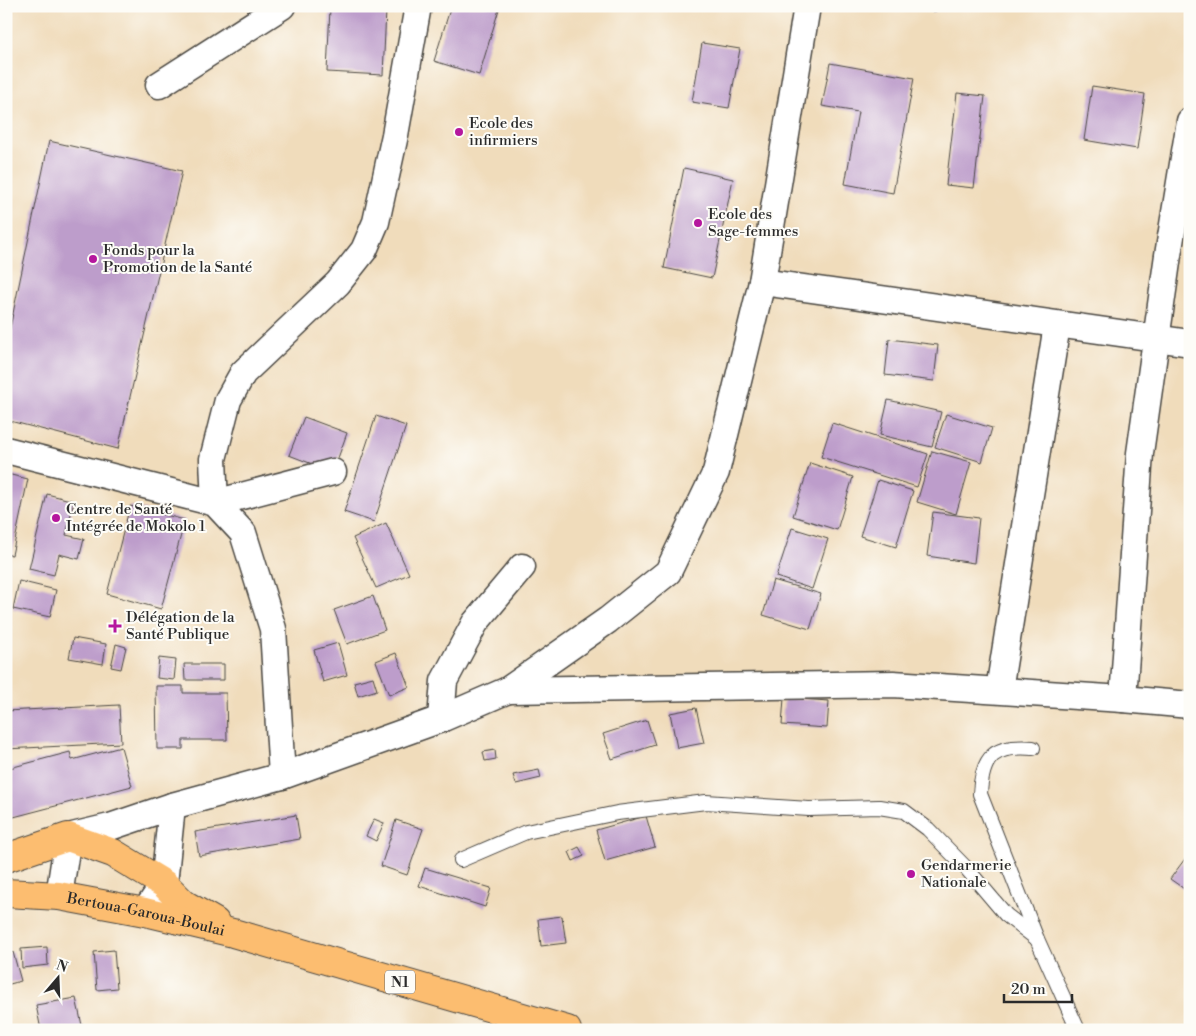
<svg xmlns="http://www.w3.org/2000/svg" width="1196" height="1036" font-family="'Libre Bodoni',serif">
<rect width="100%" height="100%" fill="#fdfcf7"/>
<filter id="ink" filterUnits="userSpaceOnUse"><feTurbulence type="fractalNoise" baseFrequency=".02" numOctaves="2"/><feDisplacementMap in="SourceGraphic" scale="10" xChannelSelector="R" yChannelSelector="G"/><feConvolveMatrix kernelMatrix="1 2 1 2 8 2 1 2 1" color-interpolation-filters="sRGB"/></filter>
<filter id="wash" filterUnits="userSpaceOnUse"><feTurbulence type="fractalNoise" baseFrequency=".0096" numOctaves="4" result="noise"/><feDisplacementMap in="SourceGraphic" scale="20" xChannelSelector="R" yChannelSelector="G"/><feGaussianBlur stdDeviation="1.12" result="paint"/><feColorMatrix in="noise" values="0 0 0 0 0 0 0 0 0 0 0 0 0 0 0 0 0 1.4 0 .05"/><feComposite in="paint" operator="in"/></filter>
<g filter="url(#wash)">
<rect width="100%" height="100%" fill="#f0dcbb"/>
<g id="blocks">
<!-- building -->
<g fill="#bd9dcb">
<path d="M451,6h49l-21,69 -45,-14z"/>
<path d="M908,6h28l-1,6z"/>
<path d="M330,8l56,2 -3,65 -56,-3z"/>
<path d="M702,43l38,6 -11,59 -37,-6z"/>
<path d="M830,63l84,15 -21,115 -48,-9 13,-72 -36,-6z"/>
<path d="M1092,86l53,8 -8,55 -53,-9z"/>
<path d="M957,93l28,3 -11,92 -28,-3z"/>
<path d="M49,141l133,30 -64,278 -112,-29v-73z"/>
<path d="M684,168l49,11 -21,99 -48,-10z"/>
<path d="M889,339l49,6 -4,36 -49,-6z"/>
<path d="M888,400l53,12 -9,35 -52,-12z"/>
<path d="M946,414l46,14 -10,34 -47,-15z"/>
<path d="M376,416l30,10 -32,96 -30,-10z"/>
<path d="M304,417l43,16 -14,39 -44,-17z"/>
<path d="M832,423l96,31 -11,33 -96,-30z"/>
<path d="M932,451l39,11 -15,52 -39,-12z"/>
<path d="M810,463l43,14 -16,53 -44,-14z"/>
<path d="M7,474l21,5 -16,76 -6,-1z"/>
<path d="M878,480l35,11 -17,56 -36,-11z"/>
<path d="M47,494l27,7 -8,34 18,4 -5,20 -20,-5 -5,21 -25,-6z"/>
<path d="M130,506l55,14 -24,89 -54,-15z"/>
<path d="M933,512l46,6 -5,45 -47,-7z"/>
<path d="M386,523l23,51 -33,14 -23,-50z"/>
<path d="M792,528l36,11 -16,50 -36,-12z"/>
<path d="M773,580l48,14 -11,35 -47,-14z"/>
<path d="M19,581l37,9 -6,27 -37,-8z"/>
<path d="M373,596l12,34 -38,14 -13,-34z"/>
<path d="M73,638l33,6 -3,20 -34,-6z"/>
<path d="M338,643l9,32 -24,7 -9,-32z"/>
<path d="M116,644l10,3 -5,22 -10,-2z"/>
<path d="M396,653l13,34 -20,8 -13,-34z"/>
<path d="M159,658l17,2 -2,20 -17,-2z"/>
<path d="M184,664h40v16h-39z"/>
<path d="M373,677l4,13 -19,6 -4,-14z"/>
<path d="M156,686h27v7h43l1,47h-44v9h-26z"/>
<path d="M784,698l45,3 -2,27 -45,-3z"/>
<path d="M119,705l2,38 -115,6v-38z"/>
<path d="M696,708l8,35 -27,5 -7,-35z"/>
<path d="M647,720l8,25 -43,14 -9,-25z"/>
<path d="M121,747l11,39 -126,33v-50l64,-17 2,8z"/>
<path d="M495,750l1,9 -11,2 -2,-9z"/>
<path d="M539,770l2,8 -25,6 -3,-9z"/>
<path d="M296,815l4,24 -101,17 -4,-24z"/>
<path d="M646,816l9,31 -50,14 -9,-31z"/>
<path d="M374,819l10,4 -8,18 -10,-5z"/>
<path d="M396,820l27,9 -16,46 -26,-9z"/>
<path d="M579,847l5,9 -11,5 -4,-9z"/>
<path d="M1190,852v41l-20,-14z"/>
<path d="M425,868l66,20 -6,19 -66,-21z"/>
<path d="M562,916l4,27 -25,3 -3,-27z"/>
<path d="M47,947l1,18 -26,3 -1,-19z"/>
<path d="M114,950l3,38 -20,2 -3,-38z"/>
<path d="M13,952l8,29 -15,4v-31z"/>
<path d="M76,998l7,32h-42l-5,-25z"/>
</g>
</g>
</g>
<g filter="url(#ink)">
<use href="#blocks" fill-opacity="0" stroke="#494641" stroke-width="1"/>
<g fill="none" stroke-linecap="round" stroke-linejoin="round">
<!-- service casing -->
<g stroke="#494641" stroke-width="16">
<g id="service">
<path d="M1033,748c-38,-3 -51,7 -53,46l57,145 41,91"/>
<path d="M461,860l65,-28 91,-19 89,-11 103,7 70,-2 25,4 24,18 39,40 39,46 31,24"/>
</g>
</g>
<!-- minor casing -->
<g stroke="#494641" stroke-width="29">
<g id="minor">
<path d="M159,85l123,-79"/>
<path d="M762,282l428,61"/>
<path d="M6,450l209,53 28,30 30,96 9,147"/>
<path d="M333,472l-118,31 -2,-44 15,-59 15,-27 95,-90 26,-33 12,-28 19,-87 23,-129"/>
<path d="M508,690l385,-6 230,15 67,6"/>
<path d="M999,690l58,-365"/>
<path d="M1123,699l17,-246 28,-198 22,-134"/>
<path d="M441,719l3,-38 31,-58 47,-56"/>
<path d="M59,896l9,-59 42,-10 62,-21 110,-30 159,-57 67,-29 100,-70 60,-48 48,-100 46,-190 45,-276"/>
<path d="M145,912l19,-28 8,-78"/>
</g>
</g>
<!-- trunk casing -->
<g stroke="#494641" stroke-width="30">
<g id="trunk">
<path d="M6,858l62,-21 45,16 51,31 20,20 31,18"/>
<path id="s1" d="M6,893l53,3 86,16 88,21 334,97"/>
</g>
</g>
<!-- service -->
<use href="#service" stroke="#fff" stroke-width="14"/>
<!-- minor -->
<use href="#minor" stroke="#fff" stroke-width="26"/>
<!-- trunk -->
<use href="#trunk" stroke="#fcbd6f" stroke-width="28"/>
</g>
</g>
<!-- markers -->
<g fill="#b5179e" stroke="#fdfcf7" stroke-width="2">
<circle cx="459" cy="132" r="5"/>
<circle cx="698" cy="223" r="5"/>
<circle cx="93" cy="259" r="5"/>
<circle cx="56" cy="518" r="5"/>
<path d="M112.5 618.5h5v5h5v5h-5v5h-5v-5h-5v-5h5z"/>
<circle cx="911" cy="874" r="5"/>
</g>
<g text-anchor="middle" stroke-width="4" stroke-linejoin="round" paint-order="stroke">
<!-- shield labels -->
<rect fill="#fdfcf7" stroke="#6a6a68" stroke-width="1" x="385" y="970.5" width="30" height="23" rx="4"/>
<g font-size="14" font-weight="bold" fill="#2b2b2b">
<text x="400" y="987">N1</text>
</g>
<!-- poi labels -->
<g font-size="15" fill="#2b2b2b" stroke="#fdfcf7" text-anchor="start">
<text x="469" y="128">Ecole des<tspan x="469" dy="17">infirmiers</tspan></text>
<text x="708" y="219">Ecole des<tspan x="708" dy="17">Sage-femmes</tspan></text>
<text x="103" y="255">Fonds pour la<tspan x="103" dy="17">Promotion de la Santé</tspan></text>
<text x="66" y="514">Centre de Santé<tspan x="66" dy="17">Intégrée de Mokolo 1</tspan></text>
<text x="126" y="622">Délégation de la<tspan x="126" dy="17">Santé Publique</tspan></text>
<text x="921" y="870">Gendarmerie<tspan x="921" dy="17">Nationale</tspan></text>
</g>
<!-- street labels -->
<g font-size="15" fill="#2b2b2b" stroke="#fdfcf7">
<text dy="5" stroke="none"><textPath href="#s1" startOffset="142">Bertoua-Garoua-Boulai</textPath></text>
</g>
</g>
<!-- margin -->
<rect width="1196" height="1036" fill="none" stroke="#fdfcf7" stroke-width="25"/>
<!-- north arrow -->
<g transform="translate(58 978) rotate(19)" stroke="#fdfcf7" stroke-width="4" paint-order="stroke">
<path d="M0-4L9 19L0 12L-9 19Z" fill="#2b2b2b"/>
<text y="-8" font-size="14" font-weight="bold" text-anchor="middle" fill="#2b2b2b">N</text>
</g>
<!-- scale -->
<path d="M1004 994v8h68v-8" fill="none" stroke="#2b2b2b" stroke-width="2.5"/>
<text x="1011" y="994" font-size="15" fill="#2b2b2b" stroke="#fdfcf7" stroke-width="4" paint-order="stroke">20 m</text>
</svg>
